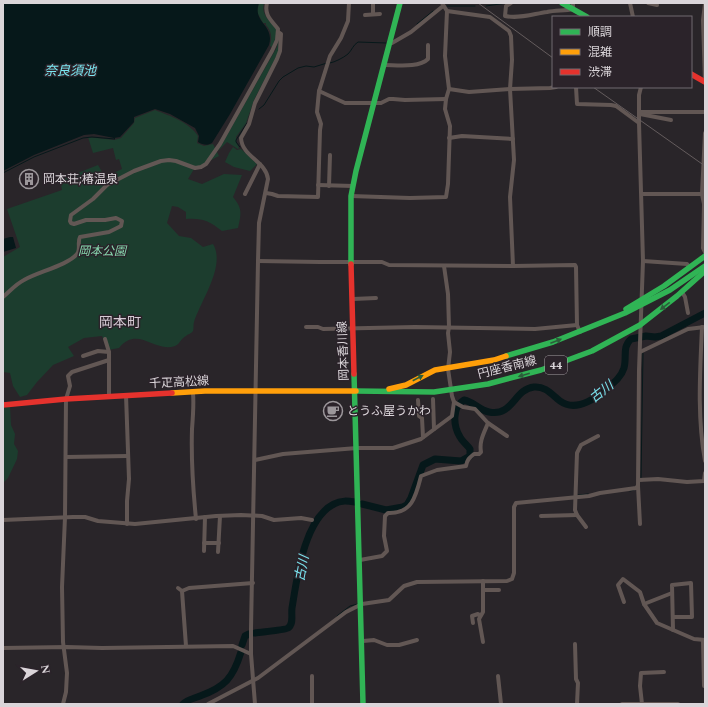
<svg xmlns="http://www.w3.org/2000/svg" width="708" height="707" font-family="Spectral,'Noto Sans JP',serif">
<rect width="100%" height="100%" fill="#292529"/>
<!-- green -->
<g fill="#1c3d2e">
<path d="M259,3h5c-3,12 5,17 12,25v9l-4,10 -2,-1c2,-9 2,-14 -4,-21v-2h-3l-6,-11z"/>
<path d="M279,35l-1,18 -24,47 -8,23 -10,14v5l3,6 -1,1 -11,-7 -9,9 59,-104z"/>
<path d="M155,110c15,6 34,12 43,26l-1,7 7,3 9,-2 6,12 -25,13 -6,10 14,5 22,-10 18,1 -9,22c10,12 8,17 5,31l-16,3c-13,-10 -19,-13 -36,-12v-7l-8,-5 -6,-1 -5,17 12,13 12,2 12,9 10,-3c13,22 -12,56 -19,78 -1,3 0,6 -1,9 -2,3 -5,3 -7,5 -5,2 -6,8 -11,10 -21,7 -37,-21 -56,2l-11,2 -6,-14 -18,2 -16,9 6,9 -21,9 -16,17 -10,13 -7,2 -7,-11 -3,-13 -7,-1v-115l17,-10 -13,-38 55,-19 -2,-10 38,-15 7,12 17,-8 -3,-10 -3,1 -3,-12 -20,5 -5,-16 26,3 7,-2 13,-15 1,-5z"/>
<path d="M233,147l4,3 4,-1 16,15 -7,7 -16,-4 -9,-5 4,-9z"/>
<path d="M10,406l1,19 4,9 -1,10 4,7 -1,8 -9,19 -5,5v-75z"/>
</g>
<!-- water -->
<g fill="#06181a">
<path d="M3,3h256c-7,20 16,21 10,42l-39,69 -18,29c-5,3 -9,2 -14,-1l1,-6 -4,-8 -25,-14 -15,-5 -21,8v5l-14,15 -6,1 -20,-4 -10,1 -50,20 -31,16z"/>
<path d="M10,237h3l3,11 -13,4v-13z"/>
</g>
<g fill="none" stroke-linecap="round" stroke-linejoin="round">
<!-- stream -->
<g stroke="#06181a" stroke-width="1">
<path d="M447,6h28"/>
<path d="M486,6l21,-3"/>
<path d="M417,24l16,-13"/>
<path d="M330,63c5,-1 13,-5 18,-9 4,-4 5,-9 10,-12l28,1"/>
<path d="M259,109l5,-4 15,-24 4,-4 15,-9 8,-2 8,1 13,-4"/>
<path d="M240,147l-4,-5v-2l11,-17"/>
<path d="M3,173l31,-16 49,-19 9,-1 23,2 -1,-1"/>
<path d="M641,478l2,-125"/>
<path d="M630,491l4,-1"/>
<path d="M578,495l10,-1"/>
<path d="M337,616l13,-10 8,-2"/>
</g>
<!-- river -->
<g stroke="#06181a" stroke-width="7">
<path d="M362,504l24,6 17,-3 4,-2 4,-7 12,-33 12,-6 26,2 9,-5v-7c-3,-4 -8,-8 -10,-12 -7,-11 -8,-30 4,-37 10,2 15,10 25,12 24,5 25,-23 45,-25 12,-1 18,8 26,14 15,11 33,-1 44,-10 8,-7 17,-13 20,-23 3,-11 -2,-21 7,-29l15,-3 9,1 6,-1 44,-23"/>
<path d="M255,633c5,-1 31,-3 33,-5 6,-4 3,-13 4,-20 5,-30 12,-89 42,-104 7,-4 14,-3 21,-2"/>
<path d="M242,645l3,-9 4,-2"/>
<path d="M183,704c5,-5 10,-5 17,-8 25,-9 33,-18 41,-44"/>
</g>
<!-- street -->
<g stroke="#625754" stroke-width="4">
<path d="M373,3v11"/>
<path d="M442,3l5,8 43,6 19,14 2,5 1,24 -2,29 4,71 -4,37 3,69"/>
<path d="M511,3l-5,3 -1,10c14,3 28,-2 42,-4 9,-2 18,-1 26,-3v-6"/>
<path d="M630,3l3,14"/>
<path d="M648,3l9,2"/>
<path d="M365,15l15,-1"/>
<path d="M390,43h2l19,-11 32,-26"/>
<path d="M384,65c13,0 35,3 44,-6v-14"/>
<path d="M705,82l-2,-62 2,-16"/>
<path d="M576,87l1,17 34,1 5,1 23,17"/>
<path d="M449,89l20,3 41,-3 40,-1 6,-1"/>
<path d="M319,91l26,12h36l8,-4h4l12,1 41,-1"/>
<path d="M640,112h65"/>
<path d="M640,114l31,6"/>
<path d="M705,133l-3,61 2,10 -1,44 2,4"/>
<path d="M449,138l13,-2 51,3"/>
<path d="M318,185l35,1"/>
<path d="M329,186l1,-31"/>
<path d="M266,193l6,1 6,2 40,1 2,-67 1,-6 -4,-12 2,-21 11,-35 11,-18 7,-17 1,-18"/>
<path d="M245,194l15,-30"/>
<path d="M642,194h60"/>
<path d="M351,196l59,2 36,-1 2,-13 2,-58 -5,-17 1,-10 3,-10 -4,-33 2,-45"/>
<path d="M258,261l62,1h62l7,3 124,1 62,-1 1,2 1,58 3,7"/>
<path d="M643,261l44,3 3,4"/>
<path d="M444,266l4,28 1,33 -1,6 2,19 -2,17 4,27 2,6 9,5 12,2 13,14 19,13"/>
<path d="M682,292l3,5 3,16"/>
<path d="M3,297c7,-6 13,-13 21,-17 14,-8 44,-15 53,-26 4,-4 0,-12 3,-17l29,-5 12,-6 1,-5 -6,-3 -11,2h-19l-12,4 -3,-1 -1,-2 1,-6 22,-16 14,-14 27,-14 27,-10 8,-1 7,1 19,7 6,-1 5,-3 14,-20 52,-93 5,-11 1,-11c-7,-9 -14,-14 -11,-26"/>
<path d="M353,299l23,-1"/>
<path d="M306,327h12l5,2 92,-2 120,2 42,-4"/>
<path d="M702,327c-2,45 -5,90 3,134"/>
<path d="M105,339l4,13v44"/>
<path d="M640,352l48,-23 17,-2"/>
<path d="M83,356l15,-5 11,1"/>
<path d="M193,393c1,12 0,24 -1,36 -1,30 1,60 4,90"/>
<path d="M126,395l3,84 -2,22v23"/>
<path d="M433,399l1,30"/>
<path d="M418,400l1,16 3,2 1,19"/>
<path d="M66,457l62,-1"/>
<path d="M255,460l28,-6 74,-6h36l28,-9 31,-23 2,-14"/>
<path d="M639,480l19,-1 29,3 17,-1 1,-8"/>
<path d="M638,486l2,38"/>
<path d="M541,516l36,-1"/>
<path d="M3,520l70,-3h12l13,4 37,3 81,-8 25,-1 21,1 12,4 27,-2 11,2"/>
<path d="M586,527l-9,-12 -2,-5 2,-57 4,-8 17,-9"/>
<path d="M204,543h15"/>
<path d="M204,551l1,-34"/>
<path d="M218,552l2,-36"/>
<path d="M360,560l22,-4 5,-5 -3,-15 1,-20 3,-3c24,1 28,-17 33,-37l16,-6 29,-4c1,-6 3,-8 8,-12h5l2,-2c-2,-11 3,-19 7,-29"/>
<path d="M178,588l4,3 4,55"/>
<path d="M483,590h16"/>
<path d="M182,591l7,-3 64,-5"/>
<path d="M624,602l-6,-17 5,-6 17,13 4,12 13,19 37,16 11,1"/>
<path d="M644,604l28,-11"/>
<path d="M673,617h19l-1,-34 -19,2 1,45"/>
<path d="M473,623l-1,-7 6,-2 2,2"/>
<path d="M703,640l1,46"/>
<path d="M363,641l11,-1 13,5h12l18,-5"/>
<path d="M483,642l-4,-23 4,-7v-31"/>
<path d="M575,644l1,35 2,4 -1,21"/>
<path d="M3,648l64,-1 35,1 131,-2 18,8"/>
<path d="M498,676l3,28"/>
<path d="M63,704l3,-12 1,-19 -4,-31 -1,-55 3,-70 1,-118 4,-13 -2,-10 4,-4 37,-12"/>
<path d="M208,704l50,-26 88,-66 16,-8 27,-4 15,-14 13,-4 90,-1 5,-2 2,-6v-66l2,-4 73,-7 11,-3 36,-5 2,-2 1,-116 4,-109 -4,-138v-28l2,-8"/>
<path d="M255,704l-4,-50v-25l7,-368 1,-38 9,-44c-2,-18 -26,-22 -27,-41l8,-14 6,-21 22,-44 3,-8 1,-17 -3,-2"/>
<path d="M312,704v-28"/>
<path d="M622,704h56"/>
<path d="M642,704l-2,-18 1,-13 23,-1"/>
</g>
<!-- fast -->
<g stroke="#30b455" stroke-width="5.5">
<path d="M562,3l25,14"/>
<path d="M351,264v-68l5,-25 44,-168"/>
<path d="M626,309l38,-23 41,-30"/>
<path d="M506,356l47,-14 72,-29 45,-23 35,-24"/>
<path d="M354,374l9,330"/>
<path d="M356,391l78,1 54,-8 53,-14 51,-19 48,-26 37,-29 28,-25"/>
</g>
<!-- slow -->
<g stroke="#ff9f0a" stroke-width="5.5">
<path d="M389,389l17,-4 29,-15 59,-10 12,-4"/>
<path d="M172,393l33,-2h151"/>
</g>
<!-- jam -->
<g stroke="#e5322d" stroke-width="5.5">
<path d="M691,74l14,8"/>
<path d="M351,264l3,110"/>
<path d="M3,405l63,-6 106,-6"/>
</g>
<!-- rail -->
<g stroke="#645c5d" stroke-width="1">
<path d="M478,3l75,55"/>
<path d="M593,87l112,79"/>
</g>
</g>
<!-- one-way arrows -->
<defs><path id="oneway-solid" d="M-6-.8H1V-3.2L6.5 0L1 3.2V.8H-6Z"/></defs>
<g fill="#2d5d3b">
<use href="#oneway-solid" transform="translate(665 306) rotate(142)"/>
<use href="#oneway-solid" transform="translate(556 341) rotate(-21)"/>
<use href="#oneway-solid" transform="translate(524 375) rotate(164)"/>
<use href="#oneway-solid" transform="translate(418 378) rotate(-28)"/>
</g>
<!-- icons -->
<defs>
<g id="building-ring" transform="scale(1)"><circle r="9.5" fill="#2b232a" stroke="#9c979b" stroke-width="1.5"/><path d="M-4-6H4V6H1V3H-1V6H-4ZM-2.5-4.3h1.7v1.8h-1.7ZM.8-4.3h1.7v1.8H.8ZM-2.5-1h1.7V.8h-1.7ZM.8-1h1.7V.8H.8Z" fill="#9c979b"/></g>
<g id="cafe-ring" transform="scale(1)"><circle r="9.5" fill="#2b232a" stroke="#9c979b" stroke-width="1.5"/><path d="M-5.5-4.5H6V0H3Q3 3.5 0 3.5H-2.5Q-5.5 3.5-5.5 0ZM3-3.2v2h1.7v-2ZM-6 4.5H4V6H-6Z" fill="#9c979b"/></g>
</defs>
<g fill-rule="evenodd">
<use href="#building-ring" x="29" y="179"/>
<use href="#cafe-ring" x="333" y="411"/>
</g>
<g text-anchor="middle" stroke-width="3" stroke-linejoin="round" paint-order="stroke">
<!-- shield labels -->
<rect fill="#2b232a" stroke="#a6a0a4" stroke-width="1" x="545" y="356" width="22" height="18" rx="3"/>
<g font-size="11" font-weight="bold" fill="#dad5d9">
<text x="556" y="369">44</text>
</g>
<!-- poi labels -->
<g font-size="12" fill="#dad5d9" stroke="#2b232a" text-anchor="start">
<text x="43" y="183">岡本荘;椿温泉</text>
<text x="347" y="415">とうふ屋うかわ</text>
</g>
<!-- park labels -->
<g font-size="12" font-style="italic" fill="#87d9af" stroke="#2b232a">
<text x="102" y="255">岡本公園</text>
</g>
<!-- street labels -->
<g font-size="12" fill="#dad5d9" stroke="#2b232a">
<text transform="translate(343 351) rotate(-92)" y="4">岡本香川線</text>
<text transform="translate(507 367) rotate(-14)" y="4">円座香南線</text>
<text transform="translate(179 382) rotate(-3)" y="4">千疋高松線</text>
</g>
<!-- water labels -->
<g font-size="13" font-style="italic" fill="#7ae6f0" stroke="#2b232a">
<text x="70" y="75">奈良須池</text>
<text transform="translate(601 391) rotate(-38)" y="5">古川</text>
<text transform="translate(301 568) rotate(-79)" y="5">古川</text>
</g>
<!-- quarter labels -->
<g font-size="14" fill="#d6cbd5" stroke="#2b232a">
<text x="120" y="327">岡本町</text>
</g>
</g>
<!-- border -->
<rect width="708" height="707" fill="none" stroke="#dad5d9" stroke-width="8"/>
<!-- legend -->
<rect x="552" y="16" width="140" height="72" fill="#2b232a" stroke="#716a70"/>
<rect x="560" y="29" width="20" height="6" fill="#30b455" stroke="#716a70"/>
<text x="588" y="36" font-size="12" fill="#dad5d9">順調</text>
<rect x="560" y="49" width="20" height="6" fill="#ff9f0a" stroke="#716a70"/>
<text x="588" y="56" font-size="12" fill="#dad5d9">混雑</text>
<rect x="560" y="69" width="20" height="6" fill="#e5322d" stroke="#716a70"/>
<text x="588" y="76" font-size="12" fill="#dad5d9">渋滞</text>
<!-- north arrow -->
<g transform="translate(36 671) rotate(79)" stroke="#2b232a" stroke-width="3" paint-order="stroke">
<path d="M0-3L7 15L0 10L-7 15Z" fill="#dad5d9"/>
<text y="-6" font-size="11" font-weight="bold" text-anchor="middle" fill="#dad5d9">N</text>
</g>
</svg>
